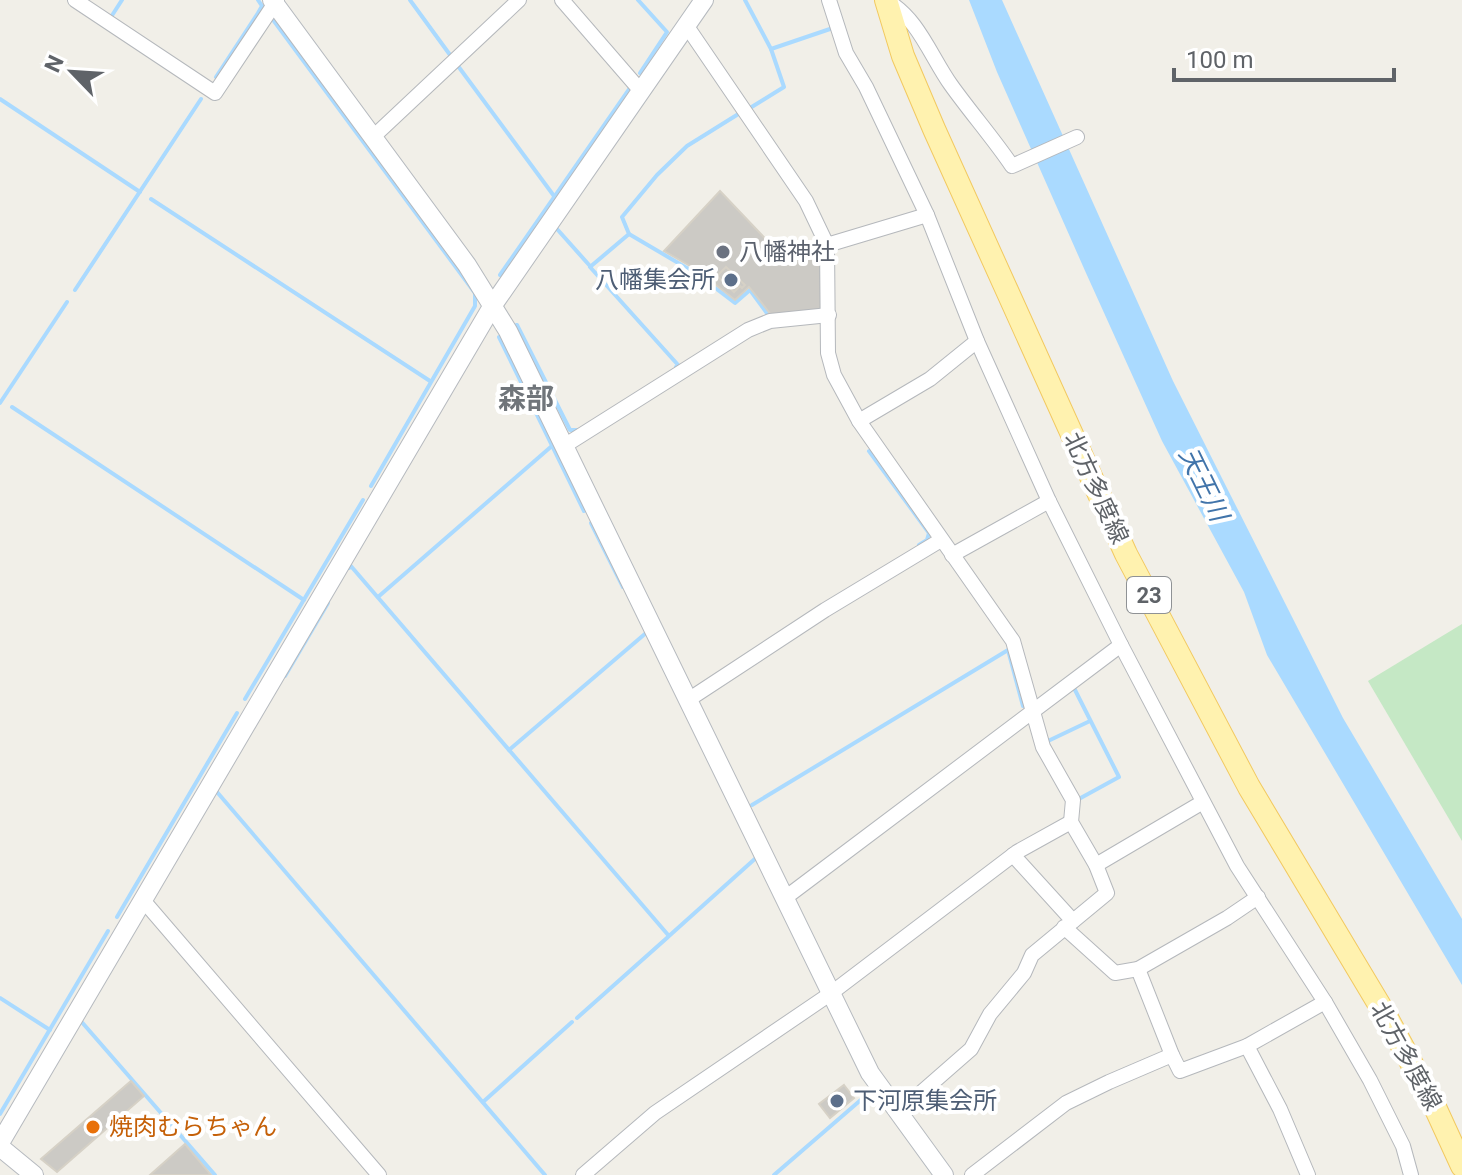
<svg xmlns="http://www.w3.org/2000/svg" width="1462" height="1175" font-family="Roboto,'Noto Sans JP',sans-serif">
<rect width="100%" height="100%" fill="#f1efe8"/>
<!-- green -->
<path fill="#c5e8c5" d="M1462,624v217l-94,-160z"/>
<!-- water -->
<path fill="#aadaff" d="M969,0h33l171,381 170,337 119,201v66l-195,-330 -23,-63 -82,-151 -76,-168 -89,-201z"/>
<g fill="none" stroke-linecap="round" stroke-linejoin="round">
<!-- stream -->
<g stroke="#aadaff" stroke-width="4">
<path d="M410,0l43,59"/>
<path d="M638,0l29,32 -27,41"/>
<path d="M745,0l26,49 13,38 -34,21"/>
<path d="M111,17l11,-17"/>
<path d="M271,17l204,276v13l-104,180"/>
<path d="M771,49l59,-20"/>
<path d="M458,66l96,130"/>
<path d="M216,77l42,-64 4,-7 -4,-6"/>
<path d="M0,99l140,93"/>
<path d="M151,199l279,182"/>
<path d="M557,229l33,37"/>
<path d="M629,234l68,40 38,29 15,-13 19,26"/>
<path d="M500,275l130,-187"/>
<path d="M75,290l126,-191"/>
<path d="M514,326l3,-1 53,105h7"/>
<path d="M499,337l85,174"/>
<path d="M676,367l3,-1 -89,-99 39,-33 -7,-17 35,-42 30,-29 53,-33"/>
<path d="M0,403l67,-101"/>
<path d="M12,407l292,193"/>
<path d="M869,451l60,82 -2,7 -8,5"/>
<path d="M591,523l32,64"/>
<path d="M349,568l1,-3 319,371 88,-79"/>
<path d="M378,597l175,-152"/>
<path d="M285,676l43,-73"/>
<path d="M1073,686l46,91 -42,23"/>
<path d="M245,699l118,-199"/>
<path d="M1048,741l42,-20"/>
<path d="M509,750l137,-117"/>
<path d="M217,792l328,383"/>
<path d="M752,805l256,-155 15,56"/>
<path d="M117,917l120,-204"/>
<path d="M0,998l50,32"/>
<path d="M577,1018l91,-81"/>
<path d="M80,1020l135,155"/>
<path d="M483,1102l89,-80"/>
<path d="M0,1114l108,-183"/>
<path d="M774,1175l96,-83"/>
</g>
</g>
<!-- building -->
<g fill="#cccac5" stroke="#d6d1c6" stroke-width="2">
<path d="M720,191l60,63 41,-6v64l-49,4 -23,-29 -14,13 -38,-30 -33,-19z"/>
<path d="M726,267l19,18 -3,3 -2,-2 -6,6 -17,-16z"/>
<path d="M131,1081l13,15 -87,76 -16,-13z"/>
<path d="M844,1085l10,13 -24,20 -11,-14z"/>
<path d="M185,1144l26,31h-61z"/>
</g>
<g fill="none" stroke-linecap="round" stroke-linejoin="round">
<!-- street casing -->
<g stroke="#b5b8bc" stroke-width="16">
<g id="street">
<path d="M75,0l140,93 62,-93"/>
<path d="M562,0l78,90"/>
<path d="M829,0l17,53 20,34 61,128 50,126 72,160 72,144 116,221 88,136 45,78 33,66 8,29"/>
<path d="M887,1c31,17 44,56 64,84 20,28 42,53 61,81l65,-29"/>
<path d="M686,25l120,176 21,44 1,108 6,22 25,46 154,220 30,106 30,53 -2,22 25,43 11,28 -75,62 -8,18 -34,41 -19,35 -72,63"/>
<path d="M372,138l147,-138"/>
<path d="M827,245l100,-30"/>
<path d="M859,421l71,-42 47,-38"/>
<path d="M564,446l184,-116 22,-9 59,-6"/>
<path d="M952,555l97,-54"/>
<path d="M688,700l137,-90 116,-70"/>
<path d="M1013,855l60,66"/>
<path d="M1096,865l107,-63"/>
<path d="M785,898l336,-253"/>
<path d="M142,899l237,276"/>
<path d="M1064,927l51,46 23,-4 89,-51 31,-21"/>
<path d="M1138,969l34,86"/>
<path d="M1247,1046l33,63 28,66"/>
<path d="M583,1175l72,-62 175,-119 187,-142 54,-30"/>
<path d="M972,1175l94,-72 43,-21 63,-27 8,16 67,-25 78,-44"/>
</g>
</g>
<!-- secondary casing -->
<g stroke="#b6babf" stroke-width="20">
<g id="secondary">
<path d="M272,0l195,265 41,66 362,742 74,102"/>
<path d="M0,1143l493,-838 211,-305"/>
<path d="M0,1147l34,28"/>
</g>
</g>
<!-- primary casing -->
<g stroke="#f2c960" stroke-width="24">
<path id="primary" d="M886,0l17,56 31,73 192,425 123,233 137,229 48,89 28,61"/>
</g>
<!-- street -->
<use href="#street" stroke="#fff" stroke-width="14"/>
<!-- secondary -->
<use href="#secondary" stroke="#fff" stroke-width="18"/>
<!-- primary -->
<use href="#primary" stroke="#fff2af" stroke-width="22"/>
</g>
<!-- markers -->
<circle fill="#6b7280" stroke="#fff" stroke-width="3" cx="723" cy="252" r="8"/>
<g fill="#5c6f8a" stroke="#fff" stroke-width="3">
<circle cx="731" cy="280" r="8"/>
<circle cx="837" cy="1101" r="8"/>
</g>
<circle fill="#e8710a" stroke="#fff" stroke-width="3" cx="93" cy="1127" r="8"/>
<g text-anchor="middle" stroke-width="8" stroke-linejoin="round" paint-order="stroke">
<!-- shield labels -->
<rect fill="#fff" stroke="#8f9295" stroke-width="2" x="1127" y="577" width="44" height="36" rx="6"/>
<g font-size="22" font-weight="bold" fill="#5f6368">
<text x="1149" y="603">23</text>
</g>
<!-- worship labels -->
<g font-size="24" fill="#5b616d" stroke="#fff" text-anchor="start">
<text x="739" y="260">八幡神社</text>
</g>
<!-- service labels -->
<g font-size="24" fill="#4e5e75" stroke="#fff" text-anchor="end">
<text x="715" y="288">八幡集会所</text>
<text x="853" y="1109" text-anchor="start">下河原集会所</text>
</g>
<!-- street labels -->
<g font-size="24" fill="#5f6368" stroke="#fff">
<text transform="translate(1096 488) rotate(65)" y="8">北方多度線</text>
<text transform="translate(1406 1056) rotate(61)" y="8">北方多度線</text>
</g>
<!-- food labels -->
<g font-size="24" fill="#c56008" stroke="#fff" text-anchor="start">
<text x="109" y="1135">焼肉むらちゃん</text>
</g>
<!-- water labels -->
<g font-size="26" font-style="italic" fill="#4174aa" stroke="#fff">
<text transform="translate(1204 484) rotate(64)" y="9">天王川</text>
</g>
<!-- quarter labels -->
<g font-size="28" font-weight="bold" fill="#70757a" stroke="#fff">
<text x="526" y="408">森部</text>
</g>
</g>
<!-- north arrow -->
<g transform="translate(72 72) rotate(295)" stroke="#ffffff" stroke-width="6" paint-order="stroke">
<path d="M0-6L14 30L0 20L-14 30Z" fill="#5f6368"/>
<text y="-12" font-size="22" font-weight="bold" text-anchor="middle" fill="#5f6368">N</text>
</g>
<!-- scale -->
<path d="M1174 68v12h220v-12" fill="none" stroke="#5f6368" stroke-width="4"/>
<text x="1186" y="68" font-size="24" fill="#5f6368" stroke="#ffffff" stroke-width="6" paint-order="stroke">100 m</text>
</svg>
